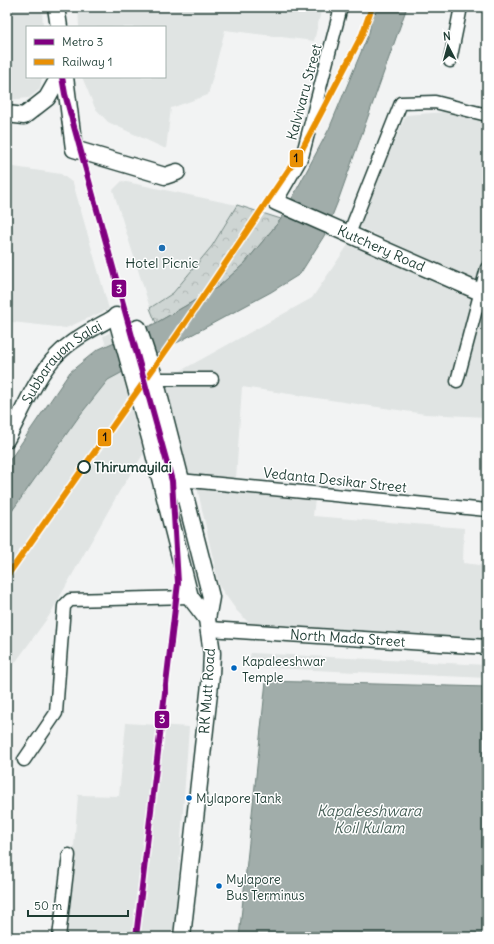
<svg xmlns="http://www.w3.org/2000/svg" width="494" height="944" font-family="Delius,sans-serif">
<defs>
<pattern id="forest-crowns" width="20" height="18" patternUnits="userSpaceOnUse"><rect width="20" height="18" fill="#ced5d3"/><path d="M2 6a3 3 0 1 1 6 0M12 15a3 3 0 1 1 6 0" fill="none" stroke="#b0b8b6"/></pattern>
</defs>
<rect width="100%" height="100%" fill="#f2f3f3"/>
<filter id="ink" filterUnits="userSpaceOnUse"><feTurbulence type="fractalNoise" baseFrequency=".025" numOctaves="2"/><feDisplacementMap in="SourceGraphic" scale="8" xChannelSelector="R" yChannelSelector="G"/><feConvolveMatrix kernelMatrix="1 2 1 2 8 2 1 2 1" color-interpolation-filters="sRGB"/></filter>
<g filter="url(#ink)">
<!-- built -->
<g fill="#e0e4e3">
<path d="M7,7h35l1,20h-16v50h15l-2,12 -11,9 -22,2z"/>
<path d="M78,7h244l-8,34 -89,-11 -17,65 -37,13 -5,41 -58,-27 -13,-14 -13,-31h83v-50h-86z"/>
<path d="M444,112l43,10v164l-130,-60 49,-111z"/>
<path d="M7,166l54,8 12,9 36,126 -43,19 -54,-6 1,-15h-6z"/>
<path d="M122,181l115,24 -25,41 -39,47 -23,15 -37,-118z"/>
<path d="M348,245l102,40 37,19v113l-62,-3 -183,-27 -6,92 -48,-4 -24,-95 148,-82z"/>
<path d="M118,329l28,121 -27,42 -70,124 -42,58v-156l73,-103 28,-35 7,-4 -12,-40z"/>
<path d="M197,487l118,12 -2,17 151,12 -1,35 24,3v87l-227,-19 -23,-23 -18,-25z"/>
<path d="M251,653l236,12v13l-240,-11z"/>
<path d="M126,723l63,4 -15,210h-107l11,-142 41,1z"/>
</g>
<!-- forest -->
<path fill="url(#forest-crowns)" stroke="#768984" d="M237,205l44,14 -36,44 -27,24 -62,36 -6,-15 23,-15 39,-47z"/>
<!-- water -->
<g fill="#a1adaa" stroke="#6d807b">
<path d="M374,7h33l-69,194 -14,35 -24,38 -29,18 -163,88 -28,35 -73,103v-54l63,-92 27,-22 59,-27 62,-36 27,-24 36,-44 48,-90 40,-96z"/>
<path d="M266,681l221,6v250h-248z"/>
</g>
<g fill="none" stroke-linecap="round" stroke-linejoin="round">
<!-- minor casing -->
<g stroke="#1f3d34" stroke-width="15">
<g id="minor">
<path d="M450,61l11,-54"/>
<path d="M276,202l26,-45 39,-150"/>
<path d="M349,234l52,-131 34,-1 52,13"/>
<path d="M155,379h57"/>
<path d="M457,381l30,-113"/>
<path d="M180,480l307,30"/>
<path d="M24,760l32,-47 8,-107 6,-6 120,-3"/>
<path d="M59,937l10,-82"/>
</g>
</g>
<!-- tertiary casing -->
<g stroke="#1f3d34" stroke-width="17">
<g id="tertiary">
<path id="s1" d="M7,440c14,-26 30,-65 50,-85 16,-17 40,-28 59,-39"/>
<path id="s2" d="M209,629l278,18"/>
</g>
</g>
<!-- secondary casing -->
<g stroke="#1f3d34" stroke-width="19">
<g id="secondary">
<path d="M56,7l3,20"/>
<path d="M65,77l9,72 91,27 12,-4"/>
<path d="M7,114l17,2 23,-18 12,-21"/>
<path id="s3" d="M276,202l211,93"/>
<path d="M116,316l34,122 40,159 17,22 5,34 -1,22 -29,262"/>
<path d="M138,328l17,51 56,218 -4,22"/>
</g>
</g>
<!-- minor -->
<use href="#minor" stroke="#fff" stroke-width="12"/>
<!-- tertiary -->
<use href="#tertiary" stroke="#fff" stroke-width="14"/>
<!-- secondary -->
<use href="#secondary" stroke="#fff" stroke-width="16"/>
<!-- rail-1 casing -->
<g stroke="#fff" stroke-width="9">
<path id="rail-1" d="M7,576l170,-241 123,-182 62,-118 10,-28"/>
</g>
<!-- rail-1 -->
<use href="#rail-1" stroke="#e99005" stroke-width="6"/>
<!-- metro-1 casing -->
<g stroke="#fff" stroke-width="9">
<path id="metro-1" d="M62,77l3,17 107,387 6,102 -42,354"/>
</g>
<!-- metro-1 -->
<use href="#metro-1" stroke="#800080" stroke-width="6"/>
</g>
</g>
<!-- markers -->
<circle fill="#1f6fb2" stroke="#fff" stroke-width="1.5" cx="162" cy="248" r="4"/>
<circle fill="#fff" stroke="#1f3d34" stroke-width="2" cx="84" cy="467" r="6"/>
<g fill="#0065bd" stroke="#fff" stroke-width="1.5">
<circle cx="234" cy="668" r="3.5"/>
<circle cx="189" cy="798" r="3.5"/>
<circle cx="219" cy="886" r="3.5"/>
</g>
<g text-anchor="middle" stroke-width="3" stroke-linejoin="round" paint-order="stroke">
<!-- bus labels -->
<g font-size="13" fill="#1f3d34" stroke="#fff" text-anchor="start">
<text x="242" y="666">Kapaleeshwar<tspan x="242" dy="16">Temple</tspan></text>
<text x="196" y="803">Mylapore Tank</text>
<text x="226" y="884">Mylapore<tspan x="226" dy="16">Bus Terminus</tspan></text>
</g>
<!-- street labels -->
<g font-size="14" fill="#1f3d34" stroke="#fff">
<text transform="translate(304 92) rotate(-75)" y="5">Kalvivaru Street</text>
<text dy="5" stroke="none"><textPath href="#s3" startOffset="115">Kutchery Road</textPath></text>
<text dy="5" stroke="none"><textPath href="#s1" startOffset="97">Subbarayan Salai</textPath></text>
<text transform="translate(335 480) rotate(6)" y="5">Vedanta Desikar Street</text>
<text dy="5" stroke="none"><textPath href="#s2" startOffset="139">North Mada Street</textPath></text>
<text transform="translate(207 691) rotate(-86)" y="5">RK Mutt Road</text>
</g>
<!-- poi labels -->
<g font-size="14" fill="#1f3d34" stroke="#fff">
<text x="162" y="268">Hotel Picnic</text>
</g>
<!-- stop labels -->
<g font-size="14" font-weight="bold" fill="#1f3d34" stroke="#fff" text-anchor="start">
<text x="94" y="472">Thirumayilai</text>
</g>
<!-- water labels -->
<g font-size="15" font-style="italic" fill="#465f57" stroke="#fff">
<text x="369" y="816">Kapaleeshwara<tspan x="369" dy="17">Koil Kulam</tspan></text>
</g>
</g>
<g stroke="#fff" stroke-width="1.5">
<rect x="289" y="149" width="15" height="19" rx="4" fill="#e99005"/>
<rect x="111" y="279" width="16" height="19" rx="4" fill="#800080"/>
<rect x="97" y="428" width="15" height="19" rx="4" fill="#e99005"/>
<rect x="154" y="710" width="16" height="19" rx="4" fill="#800080"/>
</g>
<g font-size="11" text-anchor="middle" font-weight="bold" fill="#fff">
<text x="119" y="293">3</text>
<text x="162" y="723">3</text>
</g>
<g font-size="11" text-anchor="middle" font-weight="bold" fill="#111">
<text x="296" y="162">1</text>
<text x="105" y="441">1</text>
</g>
<!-- margin -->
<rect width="494" height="944" fill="none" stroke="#fff" stroke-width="24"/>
<rect x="12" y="12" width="470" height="920" fill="none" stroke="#1f3d34" stroke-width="1.5" filter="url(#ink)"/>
<!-- legend -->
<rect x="26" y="26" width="140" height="52" fill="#ffffff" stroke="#a5b1ae"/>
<rect x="34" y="39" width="20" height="6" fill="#800080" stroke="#a5b1ae"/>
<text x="62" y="46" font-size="12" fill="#1f3d34">Metro 3</text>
<rect x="34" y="59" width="20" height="6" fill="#e99005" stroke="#a5b1ae"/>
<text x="62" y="66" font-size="12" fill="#1f3d34">Railway 1</text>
<!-- north arrow -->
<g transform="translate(448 46) rotate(354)" stroke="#ffffff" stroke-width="3" paint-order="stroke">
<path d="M0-3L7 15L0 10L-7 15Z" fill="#1f3d34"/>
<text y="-6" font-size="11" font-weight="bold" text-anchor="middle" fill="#1f3d34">N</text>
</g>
<!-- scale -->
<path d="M28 910v6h100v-6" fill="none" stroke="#1f3d34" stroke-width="2"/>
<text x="34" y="910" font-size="12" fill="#1f3d34" stroke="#ffffff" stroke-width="3" paint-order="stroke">50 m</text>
</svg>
